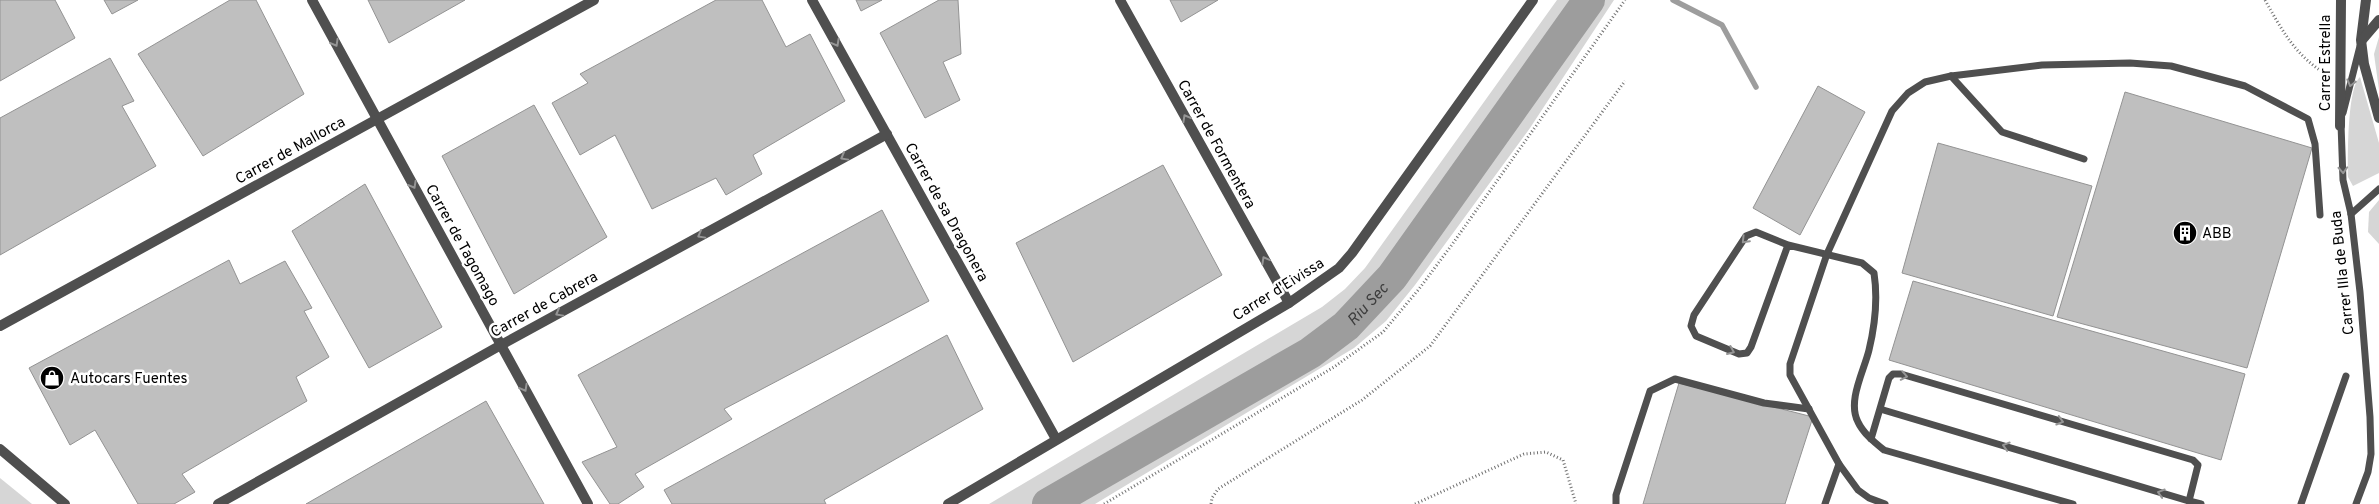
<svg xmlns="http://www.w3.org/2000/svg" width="2379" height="504" font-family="Overpass,sans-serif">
<rect width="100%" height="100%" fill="#fff"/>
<!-- green -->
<g fill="#d6d6d6">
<path d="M1557,0h57l-84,128 -115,157 -29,36 -32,27 -259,156h-106l333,-197 23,-18 20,-21z"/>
<path d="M2379,37v53l-5,-36z"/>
<path d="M2360,77l19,66v30l-26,13 -5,-9c0,-20 -1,-89 12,-100z"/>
<path d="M2379,200v44l-11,-12 1,-20z"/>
<path d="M0,478l32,26h-32z"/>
</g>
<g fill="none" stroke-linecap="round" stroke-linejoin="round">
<!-- stream -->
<path stroke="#9d9d9d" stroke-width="5.5" d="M1673,0l49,25 34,62"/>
<!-- river -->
<path stroke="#9d9d9d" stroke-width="32" id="s1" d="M1048,504l262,-151 36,-27 46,-49 197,-277"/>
</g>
<!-- building -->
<g fill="#bfbfbf" stroke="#939393">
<path d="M0,0h55l20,38 -75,43z"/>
<path d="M104,0h34l-26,14z"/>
<path d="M230,0h26l48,94 -101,62 -65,-102z"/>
<path d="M368,0h97l-76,43z"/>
<path d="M716,0h46l24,47 24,-13 35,67 -92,54 9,19 -36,21 -10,-17 -64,31 -37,-74 -35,20 -28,-52 36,-20 -8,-9z"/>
<path d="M856,0h26l-21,11z"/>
<path d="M939,0h19l3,54 -18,8 17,38 -35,18 -45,-85z"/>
<path d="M1170,0h48l-37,22z"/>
<path d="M110,58l24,43 -12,5 34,60 -156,89v-137z"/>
<path d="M1818,86l47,26 -65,123 -47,-27z"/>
<path d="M2125,92l187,56 -65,220 -190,-51z"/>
<path d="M534,105l73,132 -93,57 -72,-138z"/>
<path d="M1938,143l154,43 -39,130 -151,-43z"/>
<path d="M1163,165l59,110 -149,87 -57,-119z"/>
<path d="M365,184l77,143 -73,41 -77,-137z"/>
<path d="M882,210l47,91 -205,108 8,10 -97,55 9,13 -26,17h-8l-28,-42 35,-15 -39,-72z"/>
<path d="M229,260l11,24 45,-23 27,47 -8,3 25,46 -33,20 11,24 -125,73 13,18 -21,12h-36l-43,-74 -25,15 -41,-77z"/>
<path d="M1913,281l332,93 -24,86 -332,-100z"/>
<path d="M947,335l36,74 -159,91 2,4h-154l-8,-14z"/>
<path d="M1679,383l134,34 -28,87h-142z"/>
<path d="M486,401l58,103h-238z"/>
</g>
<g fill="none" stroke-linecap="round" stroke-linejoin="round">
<!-- path -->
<g stroke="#717171" stroke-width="3" stroke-dasharray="1 2.5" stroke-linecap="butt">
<path d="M2265,0c18,32 30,55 62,75"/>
<path d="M1104,504l230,-137 49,-35 36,-43 32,-43 174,-246"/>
<path d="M1211,504l1,-6 6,-9 144,-89 68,-54 195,-265"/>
<path d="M1415,504l109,-50 22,-2 17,8 13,44"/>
</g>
<!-- service -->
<g stroke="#4f4f4f" stroke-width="7">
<path d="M1951,76l51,56 82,27"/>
<path d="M2343,113l17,-67"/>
<path d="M2341,124l2,56 8,34 9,78 10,125 1,37 -3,18 -12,32"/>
<path d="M2351,214l28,-25"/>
<path d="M1788,245l-37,102 -4,6 -8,1 -43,-18 -5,-10 3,-11 52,-79 10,-4 32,13 74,18 12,10c4,26 1,52 -5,77 -5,21 -22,51 -11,72 5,11 16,20 26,28l189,54"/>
<path d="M1871,439l18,-61 4,-4h8l292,86 5,5 -9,36 -309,-92"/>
<path d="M2189,501l12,3"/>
<path d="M1616,504v-9l34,-104 25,-12 89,24 45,6"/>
<path d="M1825,504l14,-40"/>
<path d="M1885,504l-16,-6 -11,-8 -19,-26 -49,-89v-11l37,-110 65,-143 16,-18 17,-11 26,-6 91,-11 88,-2 41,3 74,20 63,33 7,25 5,71"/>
<path d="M2301,504l45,-128"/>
</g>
<!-- minor -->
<g stroke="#4f4f4f" stroke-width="10">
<path d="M312,0l276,504"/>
<path d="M812,0l244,439"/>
<path d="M1120,0l169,303"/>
<path d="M2340,126l1,-126"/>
<path d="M0,326l594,-326"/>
<path d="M0,449l65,55"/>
<path d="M218,504l283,-159 386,-211"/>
<path d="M948,504l341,-201 50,-35 13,-15 181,-253"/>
</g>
<!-- tertiary -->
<g stroke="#4f4f4f" stroke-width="10">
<path d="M2366,0l-5,40 3,24 15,54"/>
<path d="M2362,40l17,-20"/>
</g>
</g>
<!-- one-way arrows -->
<defs><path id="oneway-chevron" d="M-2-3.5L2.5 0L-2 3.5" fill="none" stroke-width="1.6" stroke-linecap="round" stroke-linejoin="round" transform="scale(1.25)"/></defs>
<g stroke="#959595">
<use href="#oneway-chevron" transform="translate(335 43) rotate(61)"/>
<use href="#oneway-chevron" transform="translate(836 43) rotate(61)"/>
<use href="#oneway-chevron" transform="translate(2351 83) rotate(104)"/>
<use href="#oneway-chevron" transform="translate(1186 118) rotate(-119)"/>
<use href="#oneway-chevron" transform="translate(844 157) rotate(151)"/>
<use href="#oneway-chevron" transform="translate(2343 170) rotate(87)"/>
<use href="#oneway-chevron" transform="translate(413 185) rotate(61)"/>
<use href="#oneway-chevron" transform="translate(701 235) rotate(151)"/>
<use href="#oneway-chevron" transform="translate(1745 240) rotate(134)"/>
<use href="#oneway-chevron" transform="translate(1265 260) rotate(-119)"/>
<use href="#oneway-chevron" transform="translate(559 313) rotate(151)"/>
<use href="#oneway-chevron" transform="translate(1731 351) rotate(23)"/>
<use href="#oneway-chevron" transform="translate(1904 376) rotate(11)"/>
<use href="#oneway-chevron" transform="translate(524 388) rotate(61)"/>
<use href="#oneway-chevron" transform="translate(2060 421) rotate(16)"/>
<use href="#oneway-chevron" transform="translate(2006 446) rotate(-163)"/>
<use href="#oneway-chevron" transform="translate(2161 493) rotate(-163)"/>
</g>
<!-- icons -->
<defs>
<g id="building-disc" transform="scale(1.25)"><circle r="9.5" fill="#000" stroke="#fff"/><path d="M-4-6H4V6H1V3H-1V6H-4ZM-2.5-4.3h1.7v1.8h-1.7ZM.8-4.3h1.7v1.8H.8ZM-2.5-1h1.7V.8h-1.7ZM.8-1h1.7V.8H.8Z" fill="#fff"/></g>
<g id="shop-disc" transform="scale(1.25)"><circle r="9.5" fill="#000" stroke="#fff"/><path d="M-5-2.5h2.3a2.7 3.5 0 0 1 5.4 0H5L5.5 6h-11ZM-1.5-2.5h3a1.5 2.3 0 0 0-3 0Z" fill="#fff"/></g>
</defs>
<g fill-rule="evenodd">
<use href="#building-disc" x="2185" y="233"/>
<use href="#shop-disc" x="52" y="378"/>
</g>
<g text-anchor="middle" stroke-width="5" stroke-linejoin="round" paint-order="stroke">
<!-- street labels -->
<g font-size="15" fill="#000" stroke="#fff">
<text transform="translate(2325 63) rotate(-90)" y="5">Carrer Estrella</text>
<text transform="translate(1217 144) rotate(61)" y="5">Carrer de Formentera</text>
<text transform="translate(290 150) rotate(-29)" y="5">Carrer de Mallorca</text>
<text transform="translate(947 212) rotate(61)" y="5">Carrer de sa Dragonera</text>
<text transform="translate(463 245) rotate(61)" y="5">Carrer de Tagomago</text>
<text transform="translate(2342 273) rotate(-96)" y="5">Carrer Illa de Buda</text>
<text transform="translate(1278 289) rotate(-32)" y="5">Carrer d'Eivissa</text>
<text transform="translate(544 304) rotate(-29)" y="5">Carrer de Cabrera</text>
</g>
<!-- poi labels -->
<g font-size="15" fill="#000" stroke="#fff" text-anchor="start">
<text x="2202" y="238">ABB</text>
<text x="70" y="383">Autocars Fuentes</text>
</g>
<!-- water labels -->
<g font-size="16" font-style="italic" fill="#3e3e3e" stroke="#fff">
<text dy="6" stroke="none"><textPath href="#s1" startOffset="378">Riu Sec</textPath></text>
</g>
</g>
</svg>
